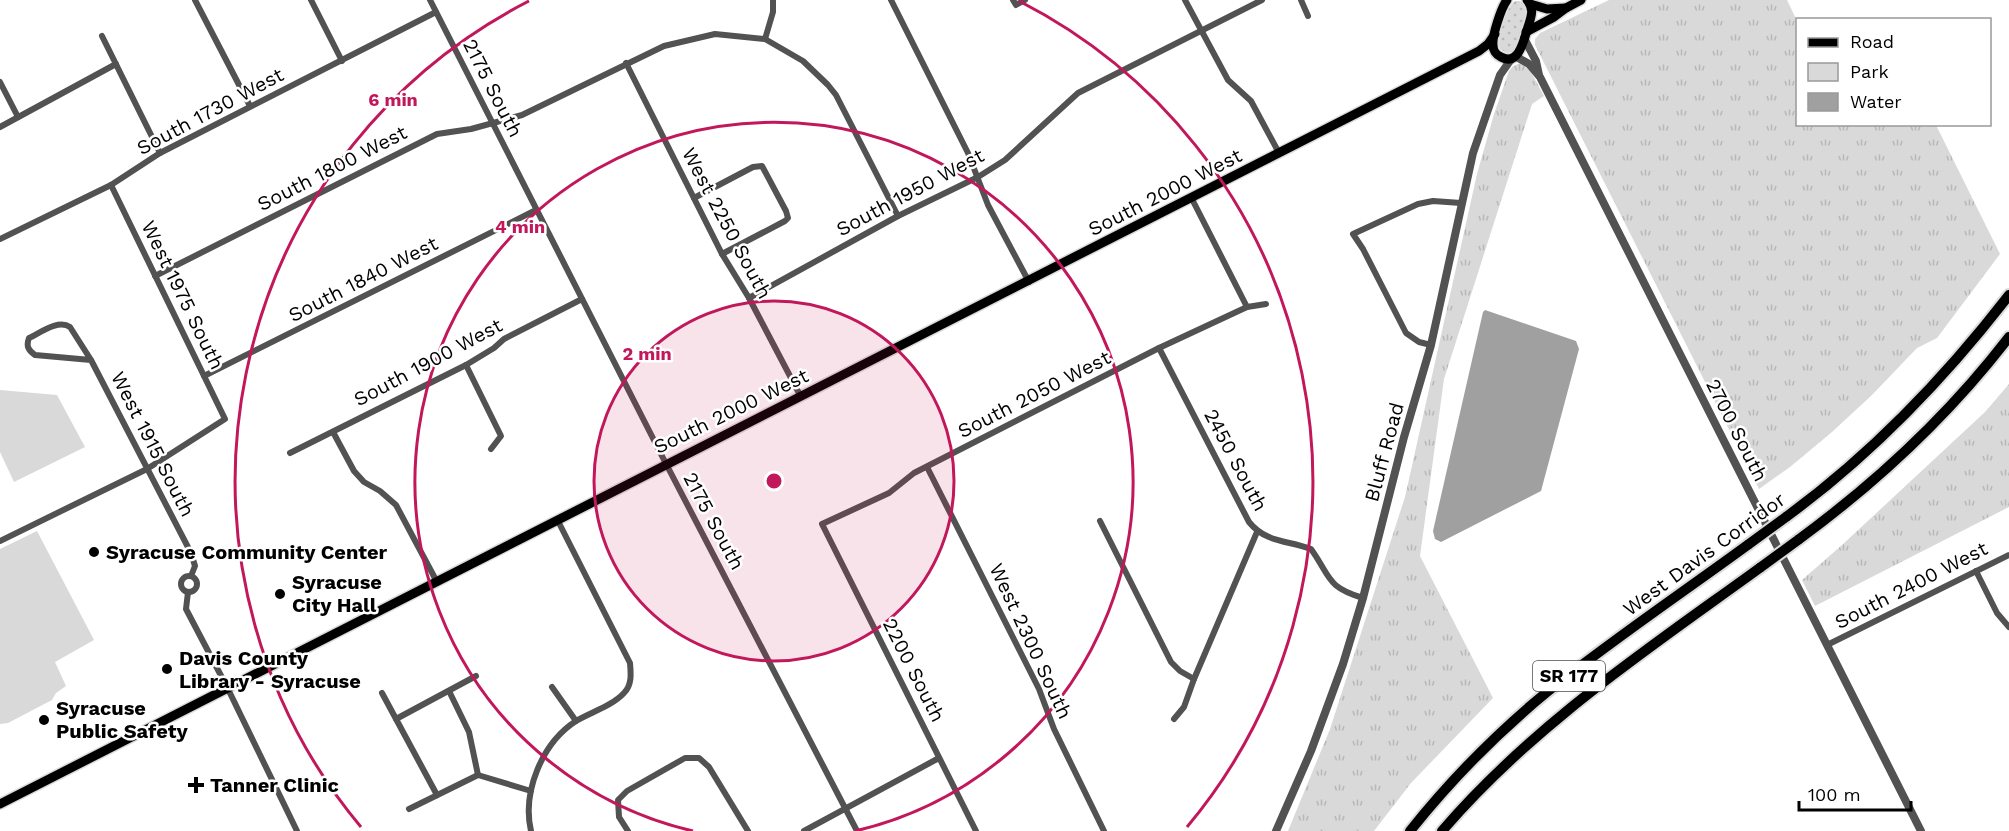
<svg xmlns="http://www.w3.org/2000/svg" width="2009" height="831" font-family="'Work Sans',sans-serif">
<defs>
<pattern id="grass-tufts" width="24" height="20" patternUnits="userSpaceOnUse" patternTransform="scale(1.5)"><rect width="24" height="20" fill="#d9d9d9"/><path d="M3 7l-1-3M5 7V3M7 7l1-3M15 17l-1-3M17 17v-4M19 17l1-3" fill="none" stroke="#b8b8b8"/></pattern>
<pattern id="garden-dots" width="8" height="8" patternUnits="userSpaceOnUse" patternTransform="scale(1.5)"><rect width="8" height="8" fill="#d9d9d9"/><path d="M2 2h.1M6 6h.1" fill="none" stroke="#b8b8b8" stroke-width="1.8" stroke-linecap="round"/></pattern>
</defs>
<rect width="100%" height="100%" fill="#fff"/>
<!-- grass -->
<g fill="url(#grass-tufts)">
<path d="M1609,0h178l10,21 1,103 138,1 64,129 -63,84 -20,10 -45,47 -40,37 -42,35 -31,22 -224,-444v-6l5,-6z"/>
<path d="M1520,63l10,7 14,26 -12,8 -88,275 -24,177 73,142 -82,85 -37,48h-86l42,-102 75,-232 72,-323 17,-60 15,-43 4,-5z"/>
<path d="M2009,384v123l-194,99 -13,-26 40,-35 143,-133z"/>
</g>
<!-- park -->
<g fill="#d9d9d9">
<path d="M0,390l57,5 28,52 -71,35 -14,-30z"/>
<path d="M37,531l57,109 -39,22 11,24 -10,7 -4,7 -44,23 -8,1v-175z"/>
</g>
<!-- garden -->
<path fill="url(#garden-dots)" d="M1515,1h5l5,4 2,8 -11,34 -3,5 -6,1 -7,-4c-4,-10 6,-42 15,-48z"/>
<!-- water -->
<path fill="#a0a0a0" d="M1485,310l91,31 3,8 -38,142 -100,51 -6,-3 -2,-8 50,-219z"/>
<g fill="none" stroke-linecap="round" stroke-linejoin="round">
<!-- primary casing -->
<g stroke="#dbdbdb" stroke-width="12">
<g id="primary">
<path d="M1507,0c-6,8 -15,36 -14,45 0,5 3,10 8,12 18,10 23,-18 27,-30 3,-10 7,-18 -1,-27"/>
<path d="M1530,4l17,5 19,-1"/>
<path d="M1526,32l28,-15 12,-9 15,-8"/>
<path d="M0,804l1479,-753 9,-7 7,-10"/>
</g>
</g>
<!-- motorway casing -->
<g stroke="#dbdbdb" stroke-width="14">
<g id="motorway">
<path d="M1786,517c86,-63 158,-138 223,-222"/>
<path d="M1798,540c79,-58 151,-125 211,-203"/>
<path d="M1410,831c40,-50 87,-98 137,-139 65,-52 135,-99 202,-148"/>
<path d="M1442,831c92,-107 206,-182 319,-264"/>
</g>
</g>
<!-- minor -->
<g stroke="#525252" stroke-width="6">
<path d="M195,0l55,106"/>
<path d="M311,0l31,61"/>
<path d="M430,0l232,456 195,375"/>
<path d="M891,0l77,153 20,52 41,77"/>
<path d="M1013,0l3,5 9,-5"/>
<path d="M1185,0l43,80 23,21 28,52"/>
<path d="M1301,0l7,16"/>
<path d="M102,36l58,117"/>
<path d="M765,39l8,-27v-12"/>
<path d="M626,63l96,191 27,44 52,99"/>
<path d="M0,82l18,35"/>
<path d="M0,127l116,-63"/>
<path d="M694,198l59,-31 9,-1 24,45 2,7 -3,3 -63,33"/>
<path d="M1192,199l55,108"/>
<path d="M0,239l111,-54 49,-32 276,-141"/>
<path d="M155,276l282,-142 34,-5 51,-14 142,-69 51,-12 50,5 38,22 25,24 8,10 62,121"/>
<path d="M749,298l149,-82 80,-39 27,-17 73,-67 184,-93"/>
<path d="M1431,345l-12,-3 -13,-9 -43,-84 -10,-15 65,-30 15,-3 28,2"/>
<path d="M1159,348l90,174c17,21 38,18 62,27 20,28 15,38 52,49"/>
<path d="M91,360l-56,-5c-7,-5 -9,-9 -6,-17 11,-5 29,-19 41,-11l21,33 100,193 4,13 -4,10"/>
<path d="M466,365l35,71 -10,13"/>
<path d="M204,376l332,-166"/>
<path d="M333,432l21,39 10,11 16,9 16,14 41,77"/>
<path d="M290,453l176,-88 28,-17 10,-9 78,-40"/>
<path d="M927,467l112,222 15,40 50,102"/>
<path d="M1100,521l71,141 9,9 14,8"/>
<path d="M0,541l147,-72 78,-50 -114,-234"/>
<path d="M1976,571l21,42 12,14"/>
<circle cx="189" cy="584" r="8"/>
<path d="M188,592l-2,17 42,80 69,142"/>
<path d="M1827,645l182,-90"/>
<path d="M552,687l24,34"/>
<path d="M449,691l20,41 9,43"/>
<path d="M382,693l55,102"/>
<path d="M396,719l80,-43"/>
<path d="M1174,719l10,-12 10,-28 63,-147"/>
<path d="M478,775l53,16"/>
<path d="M409,809l69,-34"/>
<path d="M531,831c-9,-39 11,-88 45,-110 15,-9 36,-15 48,-28 8,-8 7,-19 6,-30l-72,-142"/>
<path d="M628,831l-9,-14 -1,-17 9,-9 58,-33h14l10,9 39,64"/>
<path d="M804,831l135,-73"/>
<path d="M976,831l-154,-307 67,-31 25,-20 245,-125 88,-41 19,-3"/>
</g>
<!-- tertiary -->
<g stroke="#525252" stroke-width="8">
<path d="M1524,38l12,23 3,14"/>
<path d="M1515,56l14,8 11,13 381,754"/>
<path d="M1276,831l35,-80 32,-87 20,-66 41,-161 27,-92 42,-192 27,-78 12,-17"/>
</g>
<!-- primary -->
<use href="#primary" stroke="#000" stroke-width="9"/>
<!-- motorway -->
<use href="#motorway" stroke="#000" stroke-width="10"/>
<!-- motorway-bridge casing -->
<g stroke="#dbdbdb" stroke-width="14" stroke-linecap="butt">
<g id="motorway-bridge">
<path d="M1749,544l37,-27"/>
<path d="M1761,567l37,-27"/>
</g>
</g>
<!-- motorway-bridge -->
<use href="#motorway-bridge" stroke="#000" stroke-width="10"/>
</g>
<!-- distance rings -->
<circle cx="774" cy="481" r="180" fill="#c2185b" fill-opacity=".12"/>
<g fill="none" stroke="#c2185b" stroke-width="3">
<circle cx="774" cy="481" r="180"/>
<path d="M693 831A359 359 0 1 1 855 831"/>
<path d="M361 827A539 539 0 0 1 529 1M1019 1A539 539 0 0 1 1187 827"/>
</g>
<!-- markers -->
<g fill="#000" stroke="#fff" stroke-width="2">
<circle cx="94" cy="552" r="6"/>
<circle cx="280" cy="594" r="6"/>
<circle cx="167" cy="669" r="6"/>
<circle cx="44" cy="720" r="6"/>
<path d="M193 776h6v6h6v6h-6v6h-6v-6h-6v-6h6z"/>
</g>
<g text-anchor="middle" stroke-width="5" stroke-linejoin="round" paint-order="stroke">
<!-- shield labels -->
<rect fill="#fff" stroke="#4c4c4c" stroke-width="1.5" x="1533" y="661" width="72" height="30" rx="4.5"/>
<g font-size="18" font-weight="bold" fill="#000">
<text x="1569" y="682">SR 177</text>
</g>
<!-- street labels -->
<g font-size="20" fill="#000" stroke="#fff">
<text transform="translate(493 88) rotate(63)" y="7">2175 South</text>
<text transform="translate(210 111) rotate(-28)" y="7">South 1730 West</text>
<text transform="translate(332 168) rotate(-27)" y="7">South 1800 West</text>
<text transform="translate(910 192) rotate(-28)" y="7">South 1950 West</text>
<text transform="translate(1165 192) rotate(-27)" y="7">South 2000 West</text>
<text transform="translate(727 223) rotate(62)" y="7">West 2250 South</text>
<text transform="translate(363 279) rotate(-27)" y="7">South 1840 West</text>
<text transform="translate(183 295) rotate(64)" y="7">West 1975 South</text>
<text transform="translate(428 362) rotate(-28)" y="7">South 1900 West</text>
<text transform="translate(1034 394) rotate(-27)" y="7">South 2050 West</text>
<text transform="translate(731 411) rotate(-26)" y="7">South 2000 West</text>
<text transform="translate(1737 430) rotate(63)" y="7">2700 South</text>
<text transform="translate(153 444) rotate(63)" y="7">West 1915 South</text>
<text transform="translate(1384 452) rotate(-75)" y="7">Bluff Road</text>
<text transform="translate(1236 460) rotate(62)" y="7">2450 South</text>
<text transform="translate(714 521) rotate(62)" y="7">2175 South</text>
<text transform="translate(1704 554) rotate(-36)" y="7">West Davis Corridor</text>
<text transform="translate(1911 585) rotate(-27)" y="7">South 2400 West</text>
<text transform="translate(1031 641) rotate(65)" y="7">West 2300 South</text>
<text transform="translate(914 670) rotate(63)" y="7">2200 South</text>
</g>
<!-- poi labels -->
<g font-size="20" font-weight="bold" fill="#000" stroke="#fff" text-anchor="start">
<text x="106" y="559">Syracuse Community Center</text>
<text x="292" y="589">Syracuse<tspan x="292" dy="23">City Hall</tspan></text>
<text x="179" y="665">Davis County<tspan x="179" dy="23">Library - Syracuse</tspan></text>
<text x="56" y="715">Syracuse<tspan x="56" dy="23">Public Safety</tspan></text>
<text x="210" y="792">Tanner Clinic</text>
</g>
</g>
<circle cx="774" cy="481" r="9" fill="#c2185b" stroke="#fff" stroke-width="3"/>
<g font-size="18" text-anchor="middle" font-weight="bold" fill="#c2185b" stroke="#fff" stroke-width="5" stroke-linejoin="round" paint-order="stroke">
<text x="393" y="106">6 min</text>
<text x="520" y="233">4 min</text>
<text x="647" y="360">2 min</text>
</g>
<!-- legend -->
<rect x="1796" y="18" width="195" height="108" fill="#ffffff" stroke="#999999" stroke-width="1.5"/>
<rect x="1808" y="38" width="30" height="9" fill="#000000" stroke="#999999" stroke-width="1.5"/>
<text x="1850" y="48" font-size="18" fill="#000000">Road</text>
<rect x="1808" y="63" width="30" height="18" fill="#d9d9d9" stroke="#999999" stroke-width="1.5"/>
<text x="1850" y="78" font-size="18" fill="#000000">Park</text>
<rect x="1808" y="93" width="30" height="18" fill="#a0a0a0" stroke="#999999" stroke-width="1.5"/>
<text x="1850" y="108" font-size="18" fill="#000000">Water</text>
<!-- scale -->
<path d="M1799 801v9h112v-9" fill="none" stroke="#000000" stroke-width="3"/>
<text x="1808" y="801" font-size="18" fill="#000000" stroke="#ffffff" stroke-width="4.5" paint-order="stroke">100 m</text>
</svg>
